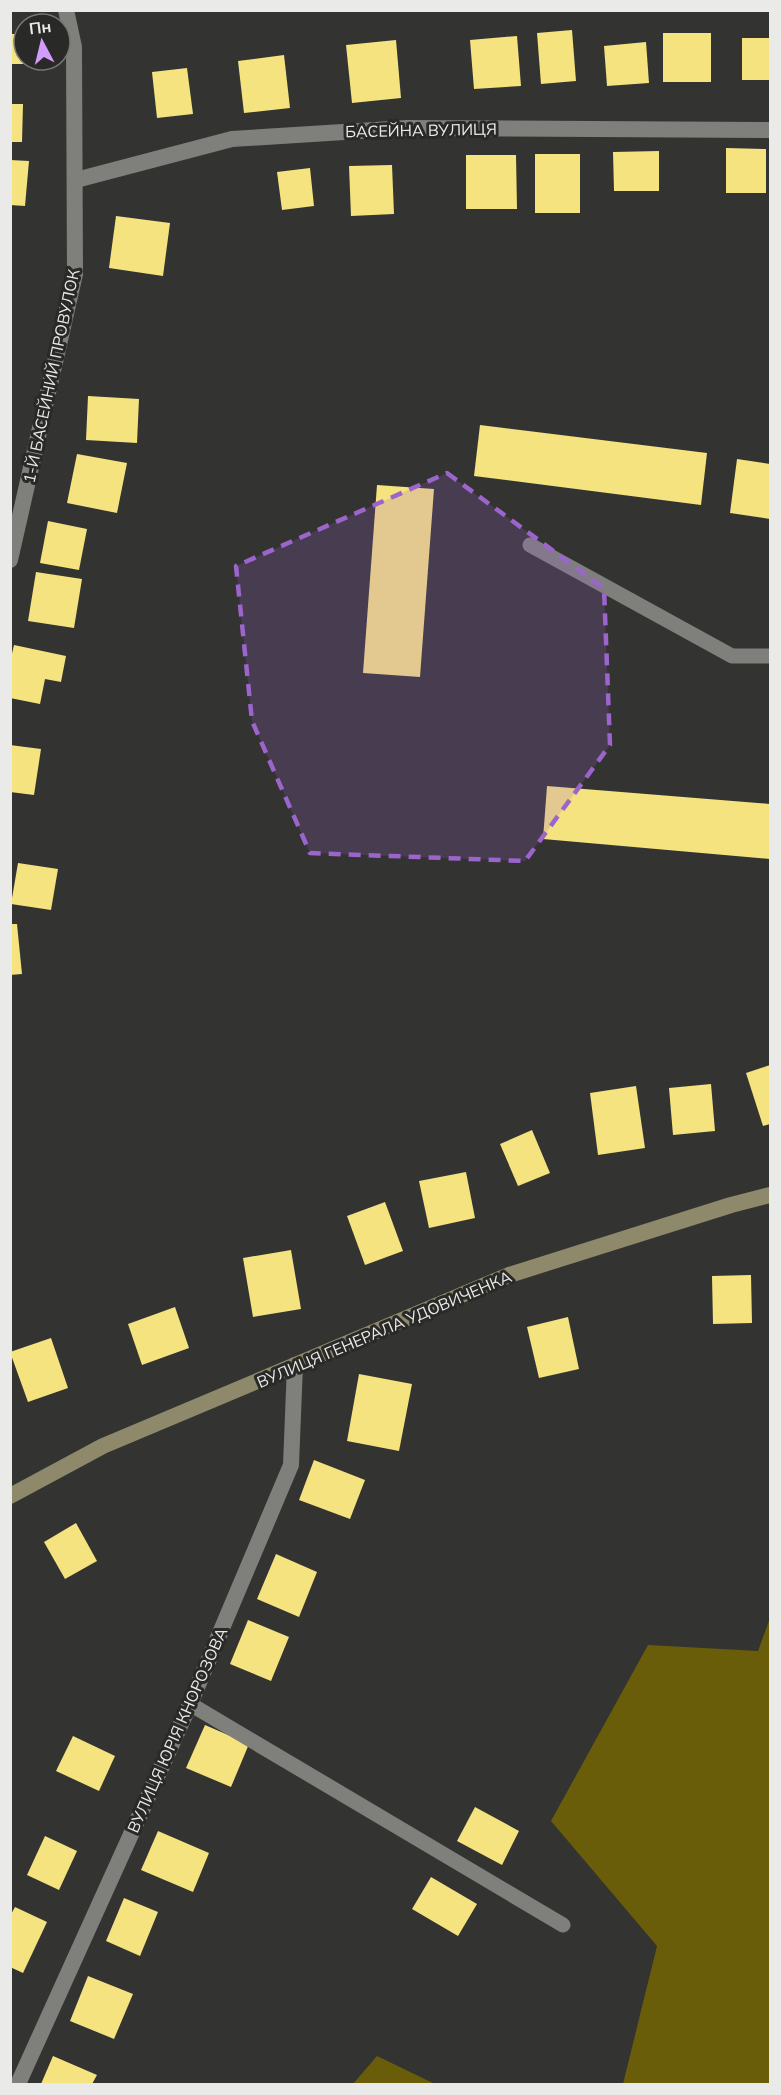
<svg xmlns="http://www.w3.org/2000/svg" width="781" height="2095" font-family="Mulish,sans-serif">
<rect width="100%" height="100%" fill="#333331"/>
<!-- green -->
<g fill="#6a5d09">
<path d="M770,1618v466h-147l34,-138 -106,-125 97,-176 110,6z"/>
<path d="M377,2056l58,28h-82z"/>
</g>
<!-- building -->
<g fill="#f5e380">
<path d="M572,30l4,51 -35,3 -4,-51z"/>
<rect x="663" y="33" width="48" height="49"/>
<path d="M10,34h14v26h4v4h-18z"/>
<path d="M517,36l4,50 -47,3 -4,-49z"/>
<rect x="742" y="38" width="28" height="42"/>
<path d="M396,40l5,58 -49,5 -6,-58z"/>
<path d="M646,42l3,41 -42,3 -3,-40z"/>
<path d="M284,55l6,53 -46,5 -6,-52z"/>
<path d="M187,68l6,46 -36,4 -5,-46z"/>
<path d="M10,104h13l-1,38h-12z"/>
<path d="M726,148l40,1v44h-40z"/>
<path d="M659,151v40h-45l-1,-39z"/>
<rect x="535" y="154" width="45" height="59"/>
<path d="M466,155h50l1,54h-51z"/>
<path d="M10,160l19,1 -4,45 -15,-1z"/>
<path d="M392,165l2,49 -43,2 -2,-50z"/>
<path d="M310,168l4,38 -32,4 -5,-38z"/>
<path d="M116,216l54,7 -7,53 -54,-8z"/>
<path d="M88,396l51,3 -2,44 -51,-3z"/>
<path d="M480,425l227,28 -6,52 -227,-29z"/>
<path d="M77,454l50,9 -10,50 -50,-10z"/>
<path d="M737,459l33,5v55l-40,-6z"/>
<path d="M377,485l57,4 -14,188 -57,-4z"/>
<path d="M48,521l39,8 -8,41 -39,-7z"/>
<path d="M36,572l46,7 -8,49 -46,-7z"/>
<path d="M14,645l52,11 -5,26 -16,-3 -5,25 -30,-6v-36z"/>
<path d="M10,745l31,4 -7,46 -24,-3z"/>
<path d="M547,786l223,18v55l-227,-20z"/>
<path d="M18,863l40,6 -7,41 -40,-6z"/>
<path d="M10,924h7l5,50 -12,1z"/>
<path d="M770,1065v59l-7,2 -17,-53z"/>
<path d="M711,1084l4,47 -42,4 -4,-47z"/>
<path d="M636,1086l9,62 -47,7 -8,-62z"/>
<path d="M532,1130l18,43 -32,13 -18,-42z"/>
<path d="M466,1172l9,46 -46,10 -10,-47z"/>
<path d="M385,1202l18,49 -38,14 -18,-49z"/>
<path d="M291,1250l10,59 -48,8 -10,-59z"/>
<path d="M751,1275l1,48 -39,1 -1,-48z"/>
<path d="M175,1307l14,41 -47,17 -14,-41z"/>
<path d="M568,1317l11,52 -40,9 -12,-51z"/>
<path d="M51,1338l17,50 -40,14 -18,-50z"/>
<path d="M359,1374l53,10 -13,67 -52,-10z"/>
<path d="M314,1460l51,20 -15,39 -51,-19z"/>
<path d="M76,1523l21,38 -32,18 -21,-37z"/>
<path d="M276,1554l41,18 -18,45 -42,-18z"/>
<path d="M248,1620l41,17 -18,44 -41,-17z"/>
<path d="M205,1725l44,19 -18,43 -45,-19z"/>
<path d="M73,1736l42,20 -16,35 -43,-20z"/>
<path d="M475,1807l44,24 -17,34 -45,-24z"/>
<path d="M158,1831l51,22 -16,39 -52,-22z"/>
<path d="M45,1836l32,15 -18,39 -32,-15z"/>
<path d="M431,1877l46,27 -19,32 -46,-27z"/>
<path d="M124,1898l34,14 -18,44 -34,-15z"/>
<path d="M15,1907l32,15 -24,51 -13,-6v-51z"/>
<path d="M88,1976l45,18 -19,45 -44,-18z"/>
<path d="M53,2056l44,19 -5,9h-51z"/>
</g>
<g fill="none" stroke-linecap="round" stroke-linejoin="round">
<!-- service -->
<g stroke="#7f7f7c" stroke-width="15">
<path d="M530,545l202,111h38"/>
<path d="M190,1704l373,221"/>
</g>
<!-- minor -->
<g stroke="#7f7f7c" stroke-width="16">
<path d="M76,180l156,-41 175,-11 363,2"/>
<path d="M10,560l65,-286 -1,-227 -8,-37"/>
<path d="M18,2084l172,-380 101,-239 4,-100"/>
</g>
<!-- secondary -->
<path stroke="#8e896b" stroke-width="16" d="M10,1496l93,-50 406,-171 222,-70 39,-10"/>
</g>
<!-- marked area -->
<path fill="#9c65cc" fill-opacity="0.2" stroke="#9c65cc" stroke-width="4.5" stroke-dasharray="12 8" stroke-linejoin="round" d="M447,473l157,115 6,157 -85,116 -215,-8 -58,-132 -16,-155z"/>
<g text-anchor="middle" stroke-width="6" stroke-linejoin="round" paint-order="stroke">
<!-- street labels -->
<g font-size="16" fill="#eaeae9" stroke="#292927">
<text transform="translate(421 130) rotate(-1)" y="6">БАСЕЙНА ВУЛИЦЯ</text>
<text transform="translate(51 376) rotate(-78)" y="6">1-Й БАСЕЙНИЙ ПРОВУЛОК</text>
<text transform="translate(384 1329) rotate(-23)" y="6">ВУЛИЦЯ ГЕНЕРАЛА УДОВИЧЕНКА</text>
<text transform="translate(177 1730) rotate(-66)" y="6">ВУЛИЦЯ ЮРІЯ КНОРОЗОВА</text>
</g>
</g>
<!-- border -->
<rect width="781" height="2095" fill="none" stroke="#eaeae9" stroke-width="24"/>
<!-- north arrow -->
<g transform="translate(42 42) rotate(353)"><circle r="28" fill="#292927" stroke="#767675" stroke-width="1.5"/>
<path d="M0-4.5L10 22L0 15L-10 22Z" fill="#d29cfd"/>
<text y="-9" font-size="16" font-weight="bold" text-anchor="middle" fill="#eaeae9">Пн</text>
</g>
</svg>
